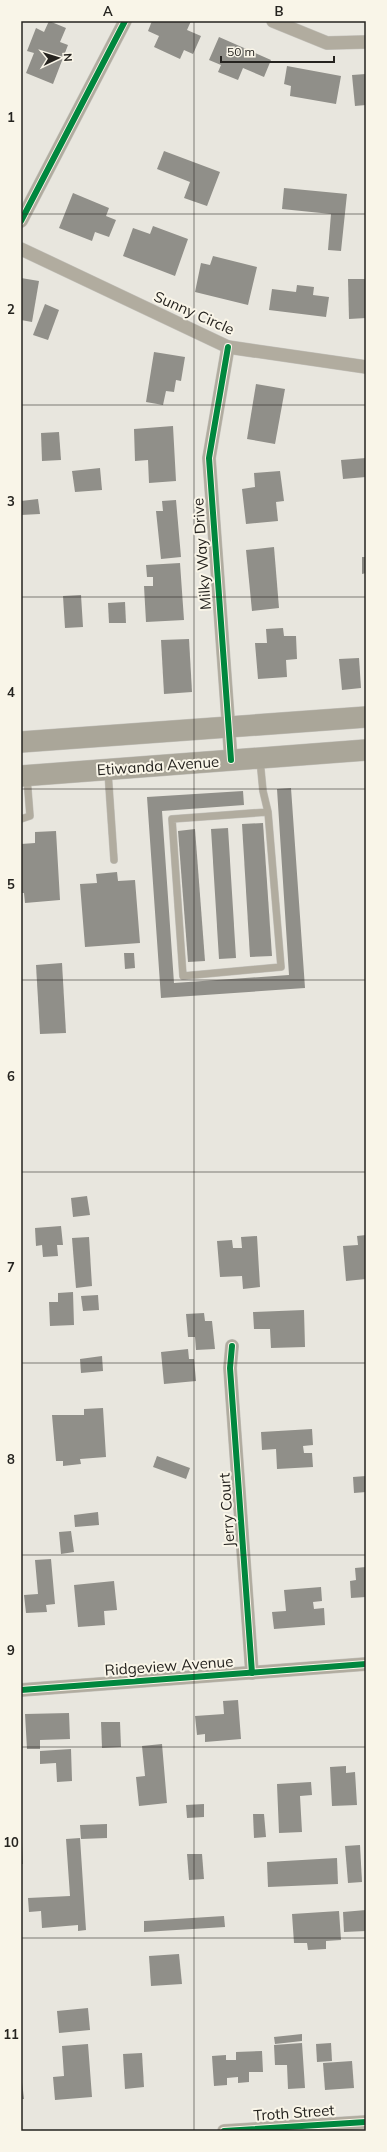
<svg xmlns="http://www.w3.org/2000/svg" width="387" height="2152" font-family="Mulish,sans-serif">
<rect width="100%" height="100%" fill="#e8e6de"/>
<!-- building -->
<g fill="#908f89">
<path d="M49,21l17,7 -6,14 8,3 -15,39 -27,-11 8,-20 -7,-2 9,-23 8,4z"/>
<path d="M152,21h39l-4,9 14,6 -8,18 -9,-4 -4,9 -26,-12 5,-11 -11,-5z"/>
<path d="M219,37l52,23 -7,17 -21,-9 -5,12 -20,-8 3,-7 -12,-5z"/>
<path d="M287,66l54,10 -5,28 -46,-8 1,-10 -7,-2z"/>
<path d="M366,74v31l-11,1 -3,-31z"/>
<path d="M164,151l56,21 -13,34 -23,-8 6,-16 -33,-13z"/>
<path d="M284,188l63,6 -6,57 -13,-1 3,-36 -49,-5z"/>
<path d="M73,193l36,15 -3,8 10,4 -7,17 -14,-5 -3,9 -33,-13z"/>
<path d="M153,226l35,13 -13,37 -52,-20 10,-28 17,6z"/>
<path d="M213,256l44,11 -9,38 -53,-13 6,-29 9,2z"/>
<path d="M21,278l18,3 -7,41 -11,-2z"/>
<path d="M348,279h18v39l-17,1z"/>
<path d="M297,285l17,2 -1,8 16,2 -3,20 -57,-7 3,-21 24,3z"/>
<path d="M45,304l14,6 -11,30 -15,-5z"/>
<path d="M154,352l31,5 -4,24 -5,-1 -2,12 -8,-1 -3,14 -17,-3z"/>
<path d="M256,384l29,5 -10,55 -28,-5z"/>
<path d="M173,426l3,55 -27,2 -1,-23 -13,1 -1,-32z"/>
<path d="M59,432l2,28 -19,1 -1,-28z"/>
<path d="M366,458v19l-23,2 -2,-19z"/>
<path d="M100,468l2,22 -27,2 -3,-21z"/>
<path d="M280,471l4,30 -8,1 2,19 -32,3 -4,-35 13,-2 -1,-14z"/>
<path d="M38,499l2,15 -19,1v-14z"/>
<path d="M176,500l5,57 -20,2 -5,-48h7l-1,-10z"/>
<path d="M274,547l5,61 -27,3 -6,-61z"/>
<path d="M362,557h4v16l-4,1z"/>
<path d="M180,563l4,57 -38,2 -2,-36h9v-9h-6l-1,-12z"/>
<path d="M81,595l2,32 -18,1 -2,-32z"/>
<path d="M125,602l1,21h-17l-1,-20z"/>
<path d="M283,628l1,8h12l1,23 -11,1 1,17 -29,2 -3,-36h12l-1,-14z"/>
<path d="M189,639l3,53 -28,2 -3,-54z"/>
<path d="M359,658l2,30 -19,2 -3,-31z"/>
<path d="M291,788l14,200 -144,10 -14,-201 96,-6 1,14 -82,6 12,172 115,-8 -12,-186z"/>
<path d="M263,823l9,133 -22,1 -8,-133z"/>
<path d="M228,828l8,130 -17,1 -8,-130z"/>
<path d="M195,829l10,132 -17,1 -10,-131z"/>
<path d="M56,831l4,69 -35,3 -1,-10h-3v-49l14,-1v-11z"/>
<path d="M117,872l1,9 17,-1 5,63 -55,4 -5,-63 17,-1 -1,-9z"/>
<path d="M124,953h10l1,15 -10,1z"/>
<path d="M62,963l4,70 -26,1 -4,-69z"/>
<path d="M87,1196l3,19 -17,2 -2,-19z"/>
<path d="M61,1226l2,19h-6l1,11 -15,1 -1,-12 -6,1 -1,-18z"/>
<path d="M366,1235v44l-20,2 -3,-35 15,-1 -1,-9z"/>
<path d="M257,1236l3,51 -17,2 -1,-13 -22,1 -3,-36 15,-1 1,8h9l-1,-11z"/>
<path d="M89,1237l3,49 -16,2 -4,-50z"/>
<path d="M73,1292l1,33 -24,1 -1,-24h9v-9z"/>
<path d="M98,1295l1,15 -16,1 -2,-15z"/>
<path d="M304,1310l1,37 -34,1 -1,-19h-16l-1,-17z"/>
<path d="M204,1313l1,8h7l3,28 -19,1 -1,-13h-7l-2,-23z"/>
<path d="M188,1349l1,10h5l2,22 -32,3 -3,-32z"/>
<path d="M102,1356l1,15 -22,2 -1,-14z"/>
<path d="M103,1408l3,49 -26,2 1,5 -18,2v-5h-7l-4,-46h32v-6z"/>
<path d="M312,1429l1,16 -10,1 1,7h8l1,14 -36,2 -1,-20 -14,1 -1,-18z"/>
<path d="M157,1456l33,12 -4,11 -33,-12z"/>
<path d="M366,1476v16l-12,1 -1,-16z"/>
<path d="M98,1512l1,13 -24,2 -1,-12z"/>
<path d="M71,1531l3,21 -13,2 -2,-22z"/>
<path d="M51,1559l4,45 -9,1 1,7 -21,1 -2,-18 14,-1 -3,-34z"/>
<path d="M366,1567v30l-15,1 -1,-17 6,-1 -1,-12z"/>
<path d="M114,1581l3,29 -13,1 1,14 -27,2 -4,-42z"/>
<path d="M321,1587l1,14 -9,1 1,7 10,-1 1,17 -51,4 -2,-17 14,-1 -2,-21z"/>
<path d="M238,1700l3,39 -36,3v-8l-8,1 -2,-19 29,-2 -1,-13z"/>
<path d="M69,1713l1,26 -30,1v9h-13l-2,-35z"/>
<path d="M101,1722h19l1,25 -19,1z"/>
<path d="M162,1744l5,59 -28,3 -3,-29 9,-1 -3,-30z"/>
<path d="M71,1749l1,32 -15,1 -1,-19 -16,1v-13z"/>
<path d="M346,1766v7l9,-1 2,33 -25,1 -2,-39z"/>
<path d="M311,1782l1,13 -12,1 2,36 -23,1 -2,-49z"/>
<path d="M204,1804v13l-17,1 -1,-13z"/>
<path d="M253,1814h11l2,23 -12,1z"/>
<path d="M107,1824v14l-26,1 -1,-14z"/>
<path d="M80,1838l6,92 -8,1v-6l-36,3 -1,-17 -12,1 -1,-14 42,-2 -4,-57z"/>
<path d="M21,1843h1l1,21h-2z"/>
<path d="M360,1845l2,37 -14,1 -3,-37z"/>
<path d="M187,1854h15l2,25 -15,1z"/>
<path d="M337,1858l1,26 -70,3 -1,-25z"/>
<path d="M366,1910v21l-22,1 -1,-20z"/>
<path d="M339,1911l2,29 -15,1v8l-18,1 -1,-7h-13l-2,-29z"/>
<path d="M224,1916l1,11 -81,5v-11z"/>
<path d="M179,1954l3,30 -31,2 -2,-30z"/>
<path d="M88,2008l2,22 -31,3 -2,-22z"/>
<path d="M302,2034v7l-27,3 -1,-7z"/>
<path d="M302,2043l3,45 -17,1 -1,-24h-12l-1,-20z"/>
<path d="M331,2043l1,18 -15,1 -1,-18z"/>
<path d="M88,2044l4,53 -37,3 -2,-23 11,-1 -2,-30z"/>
<path d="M262,2051l1,21h-14v10l-11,1v-6l-11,1v7l-13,1 -2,-30 14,-1v5h10v-8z"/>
<path d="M142,2053l2,34 -19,2 -2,-35z"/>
<path d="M352,2061l2,27 -29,2 -2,-27z"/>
<path d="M21,2074l3,25h-3z"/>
</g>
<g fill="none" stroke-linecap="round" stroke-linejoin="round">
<!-- service casing -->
<g stroke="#c4c2bc" stroke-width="8">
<g id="service">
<path d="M260,760l3,31 5,21 13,155 -98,9 -11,-157 96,-7"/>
<path d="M108,772l6,88"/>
<path d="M21,819l9,-3 -3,-38"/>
</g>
</g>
<!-- minor casing -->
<g stroke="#c4c2bc" stroke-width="14">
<g id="minor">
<path d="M273,21l54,22 39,-1"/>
<path d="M21,221l104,-200"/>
<path d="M21,249l207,98 138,20"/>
<path d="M228,347l-19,111 22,302"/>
<path d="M232,1346l-2,22 22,305"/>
<path d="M21,1690l345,-26"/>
<path d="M224,2131l142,-9"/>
</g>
</g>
<!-- primary casing -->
<g stroke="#c4c2bc" stroke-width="22">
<g id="primary">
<path d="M21,742l345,-25"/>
<path d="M21,776l345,-26"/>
</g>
</g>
<!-- service -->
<use href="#service" stroke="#b1ac9f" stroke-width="7"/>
<!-- minor -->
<use href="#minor" stroke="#b1ac9f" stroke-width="13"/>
<!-- primary -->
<use href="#primary" stroke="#aaa699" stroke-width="21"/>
<!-- cycleway casing -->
<g stroke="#f9f5e8" stroke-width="8">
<g id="cycleway">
<path d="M21,221l104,-200"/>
<path d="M228,347l-19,111 22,302"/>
<path d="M232,1346l-2,22 22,305"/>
<path d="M21,1690l345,-26"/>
<path d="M224,2131l142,-9"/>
</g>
</g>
<!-- cycleway -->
<use href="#cycleway" stroke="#00873e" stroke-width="6"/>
</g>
<!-- grid -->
<path fill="none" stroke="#25231f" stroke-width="1" stroke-opacity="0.55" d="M194,21v2110M21,214h345M21,405h345M21,597h345M21,789h345M21,980h345M21,1172h345M21,1363h345M21,1555h345M21,1747h345M21,1938h345"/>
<g text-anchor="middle" stroke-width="4" stroke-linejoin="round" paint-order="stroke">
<!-- street labels -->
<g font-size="15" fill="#25231f" stroke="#f9f5e8">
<text transform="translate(194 313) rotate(24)" y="5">Sunny Circle</text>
<text transform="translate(202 554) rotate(-94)" y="5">Milky Way Drive</text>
<text transform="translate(158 766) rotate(-4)" y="5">Etiwanda Avenue</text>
<text transform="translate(227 1510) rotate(-94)" y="5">Jerry Court</text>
<text transform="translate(169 1666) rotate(-4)" y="5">Ridgeview Avenue</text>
<text transform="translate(294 2113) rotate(-4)" y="5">Troth Street</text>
</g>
</g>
<!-- border -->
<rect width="387" height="2152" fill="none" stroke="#f9f5e8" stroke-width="44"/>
<!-- north arrow -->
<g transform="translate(58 58) rotate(86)" stroke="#f9f5e8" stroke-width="3" paint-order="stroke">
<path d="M0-3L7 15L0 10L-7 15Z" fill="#25231f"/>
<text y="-6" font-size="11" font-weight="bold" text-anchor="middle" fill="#25231f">N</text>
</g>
<!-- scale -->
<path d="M221 56v6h113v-6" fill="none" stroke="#25231f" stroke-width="2"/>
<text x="227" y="56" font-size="12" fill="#25231f" stroke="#f9f5e8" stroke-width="3" paint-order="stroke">50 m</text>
<rect x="22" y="22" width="343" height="2108" fill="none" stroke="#25231f" stroke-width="1.5"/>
<g font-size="13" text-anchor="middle" font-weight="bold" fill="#25231f">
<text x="108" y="16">A</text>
<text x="279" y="16">B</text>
<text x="11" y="122">1</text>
<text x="11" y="314">2</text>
<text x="11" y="506">3</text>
<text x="11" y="697">4</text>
<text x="11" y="889">5</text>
<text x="11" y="1081">6</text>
<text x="11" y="1272">7</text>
<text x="11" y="1464">8</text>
<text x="11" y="1655">9</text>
<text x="11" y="1847">10</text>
<text x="11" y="2039">11</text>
</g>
</svg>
